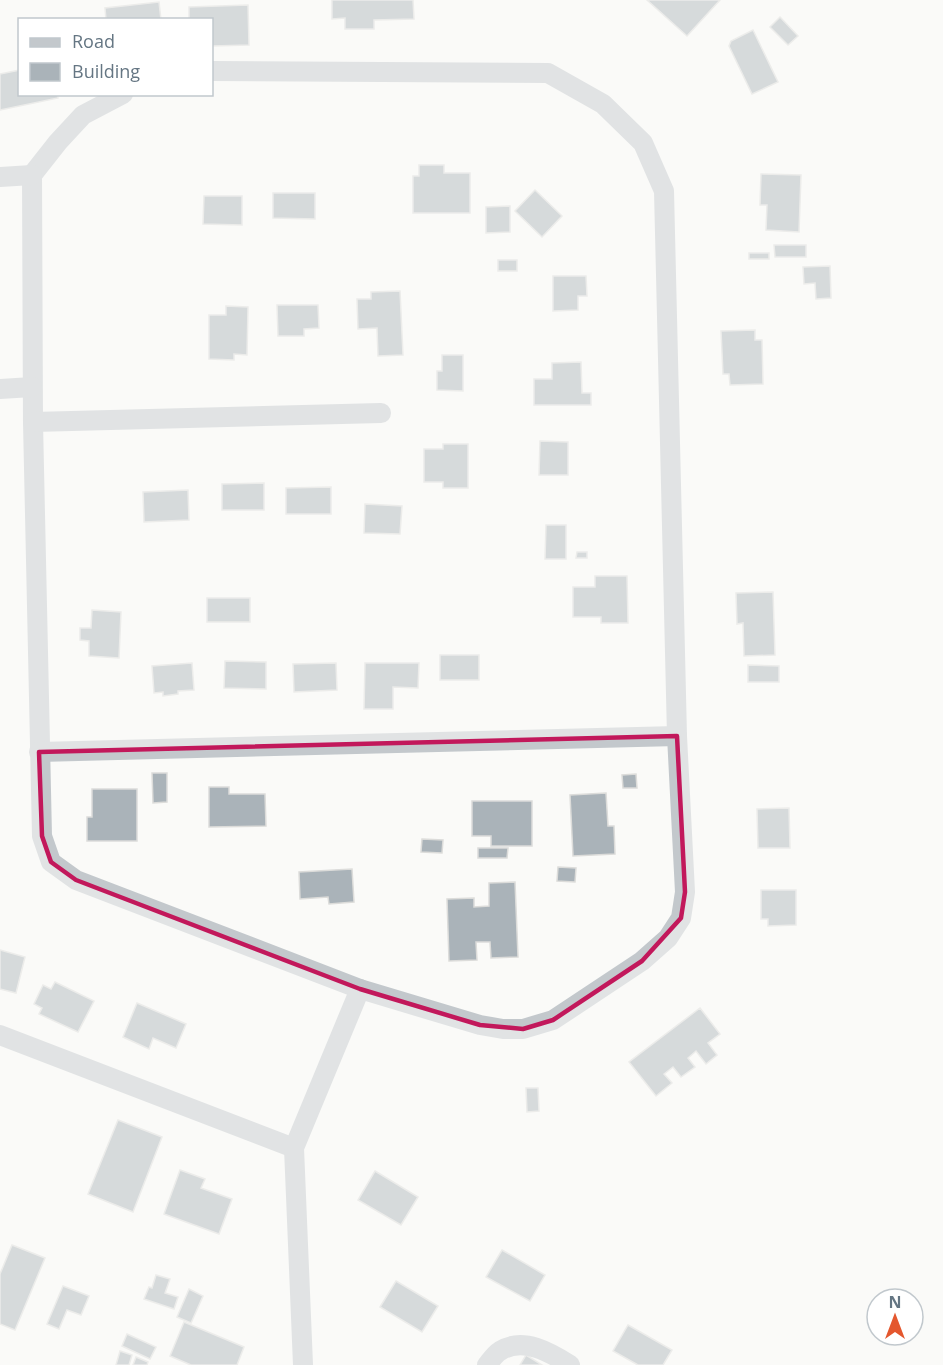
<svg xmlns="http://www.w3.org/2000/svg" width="943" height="1365" font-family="'Open Sans',sans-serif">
<rect width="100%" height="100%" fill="#fafaf8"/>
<!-- building -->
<g fill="#aab3b9" stroke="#dcdcda" stroke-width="1.5">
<path d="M332,0h81l1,19 -40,1v9h-29v-11l-13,1z"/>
<path d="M647,0h73l-33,36z"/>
<path d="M159,2l2,18h-55l-1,-12z"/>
<path d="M248,5l1,40 -37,1v-26h-23v-13z"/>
<path d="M780,17l18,19 -10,9 -18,-18z"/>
<path d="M753,30l25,52 -26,12 -23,-48 2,-5z"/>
<path d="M20,70v24h37l1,4 -58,12v-36z"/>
<path d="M419,165h25v8h26v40h-57v-37h6z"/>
<path d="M761,174l40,1 -2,57 -33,-2 1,-25h-7z"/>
<path d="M535,190l27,26 -20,21 -27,-26z"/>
<path d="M273,193h42v26l-42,-1z"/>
<path d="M204,196h38v29l-39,-1z"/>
<path d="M510,206v26l-24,1v-26z"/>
<path d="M774,245h32v12h-31z"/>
<rect x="749" y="253" width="20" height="6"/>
<rect x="498" y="260" width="19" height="11"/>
<path d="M830,266l1,32 -15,1 -1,-16 -11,1 -1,-17z"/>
<path d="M553,276h33l1,20h-9v14l-25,1z"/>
<path d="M400,291l3,64 -25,1 -1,-28 -19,1 -1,-30h14v-7z"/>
<path d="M277,305h41l1,23 -15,1v7h-26z"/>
<path d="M226,306l22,1 -1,48 -13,-1v6l-25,-1v-44h17z"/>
<path d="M755,330v10h7l1,44 -33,1 -1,-11h-6l-2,-43z"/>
<path d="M442,355h21v36l-26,-1v-19h5z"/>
<path d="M581,362l1,31h9v12h-57v-26h18v-16z"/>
<path d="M540,441l28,1v33h-29z"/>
<path d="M443,444h25v44h-25v-6h-19v-33h19z"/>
<path d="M264,483v27h-42v-26z"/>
<path d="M331,487v27h-45v-26z"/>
<path d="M188,490l1,30 -45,2 -1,-30z"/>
<path d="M365,504l37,2 -2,28 -36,-1z"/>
<path d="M546,525h20v34h-21z"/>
<path d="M577,552h10v6h-11z"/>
<path d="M595,576h32l1,47h-27v-6h-28v-30h22z"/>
<path d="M773,592l2,63 -31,1 -1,-33 -6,1 -1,-31z"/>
<rect x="207" y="598" width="43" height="24"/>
<path d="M92,610l29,2 -2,46 -30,-2v-15l-9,-1v-12h11z"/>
<rect x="440" y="655" width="39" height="25"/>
<path d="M225,661l41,1v27l-42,-1z"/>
<path d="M192,663l2,27 -16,1v3l-15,2v-4l-9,1 -2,-27z"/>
<path d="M336,663l1,27 -43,2 -1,-28z"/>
<path d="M365,663h54l-1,25 -25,-1v22h-29z"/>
<path d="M748,665l31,1v16h-31z"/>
<path d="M152,773h15v29l-14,1z"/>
<path d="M636,774l1,14h-14l-1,-13z"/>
<path d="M209,787h20v7h36l1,32 -57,1z"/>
<path d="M92,789h45v52h-50v-24h5z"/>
<path d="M606,793l2,33h6l1,28 -42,2 -3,-61z"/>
<path d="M472,801h60v45h-41v-10h-19z"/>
<path d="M789,808l1,40h-32l-1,-39z"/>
<path d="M422,839l21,1 -1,13 -21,-1z"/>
<path d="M478,848h30l-1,10h-29z"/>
<path d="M558,867l18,1 -1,14 -18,-1z"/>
<path d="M352,869l2,33 -25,2 -1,-7 -28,2 -1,-27z"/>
<path d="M515,882l3,75 -27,1 -1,-16h-14l1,18 -28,1 -2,-62 27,-1v9l15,-1v-23z"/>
<path d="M761,890h35v35l-28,1v-7h-7z"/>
<path d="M0,950l25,7 -9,36 -16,-4z"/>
<path d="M55,982l39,19 -16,31 -39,-18 3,-6 -8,-4 9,-19 8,4z"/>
<path d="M137,1003l49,21 -10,24 -23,-10 -4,11 -26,-12z"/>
<path d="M700,1008l20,26 -12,9 9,12 -11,9 -10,-13 -8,7 7,9 -14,10 -8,-10 -9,7 8,9 -16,13 -27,-34z"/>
<path d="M526,1088h12l1,23 -12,1z"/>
<path d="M118,1120l44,17 -29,75 -45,-18z"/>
<path d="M180,1170l25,9 -4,9 31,11 -13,35 -55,-20z"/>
<path d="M375,1171l43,26 -17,28 -43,-25z"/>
<path d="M12,1245l33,13 -30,72 -15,-6v-50z"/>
<path d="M502,1250l43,25 -15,26 -44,-24z"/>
<path d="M156,1275l14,4 -5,14 13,4 -4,12 -30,-10 5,-12 3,1z"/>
<path d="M396,1281l42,25 -16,26 -42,-25z"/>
<path d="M63,1286l26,10 -8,19 -14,-5 -8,19 -12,-5z"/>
<path d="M189,1289l14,7 -12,27 -14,-6z"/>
<path d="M184,1322l60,25 -7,18h-46l-21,-9z"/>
<path d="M628,1325l44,25 -9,15h-25l-25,-14z"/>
<path d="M127,1334l29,13 -6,12 -28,-13z"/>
<path d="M120,1351l12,4 -3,10h-13z"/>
<path d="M526,1355l16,10h-22z"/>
<path d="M136,1357l12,5 -1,3h-14z"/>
</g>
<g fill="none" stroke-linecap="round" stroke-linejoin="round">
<!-- street -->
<g stroke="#c3c8cc" stroke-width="20">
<path d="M123,94l-40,21 -25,27 -26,33 1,247 9,414 9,26 25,18 284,109 120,36 23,4h20l30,-9 89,-59 26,-23 13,-20 4,-26 -8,-156 -13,-545 -21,-48 -40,-39 -55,-31 -336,-2"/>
<path d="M0,177l32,-2"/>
<path d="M0,389l32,-2"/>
<path d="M33,422l348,-9"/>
<path d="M39,752l638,-16"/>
<path d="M0,1035l294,113"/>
<path d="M303,1365l-9,-217 66,-159"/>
<path d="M487,1365c4,-5 8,-11 13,-14 23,-15 51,2 70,14"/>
</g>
</g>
<!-- marked area -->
<path d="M0 0H943V1365H0ZM677,736l8,156 -4,26 -39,43 -89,59 -30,9 -43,-4 -120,-36 -284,-109 -25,-18 -9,-26 -3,-84z" fill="#fafaf8" fill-opacity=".55" fill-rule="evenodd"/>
<path fill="none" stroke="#c2185b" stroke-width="4.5" stroke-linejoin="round" d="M677,736l8,156 -4,26 -39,43 -89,59 -30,9 -43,-4 -120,-36 -284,-109 -25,-18 -9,-26 -3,-84z"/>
<!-- legend -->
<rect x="18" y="18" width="195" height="78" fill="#ffffff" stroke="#c1c8cd" stroke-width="1.5"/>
<rect x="30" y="38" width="30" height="9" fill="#c3c8cc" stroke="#c1c8cd" stroke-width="1.5"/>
<text x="72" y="48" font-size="18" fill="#657683">Road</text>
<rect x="30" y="63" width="30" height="18" fill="#aab3b9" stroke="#c1c8cd" stroke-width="1.5"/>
<text x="72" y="78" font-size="18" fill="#657683">Building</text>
<!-- north arrow -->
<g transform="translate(895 1317)"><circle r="28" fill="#ffffff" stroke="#c1c8cd" stroke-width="1.5"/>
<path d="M0-4.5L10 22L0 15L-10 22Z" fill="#e4572e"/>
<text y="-9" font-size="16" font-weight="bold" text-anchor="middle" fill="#657683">N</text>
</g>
</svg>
